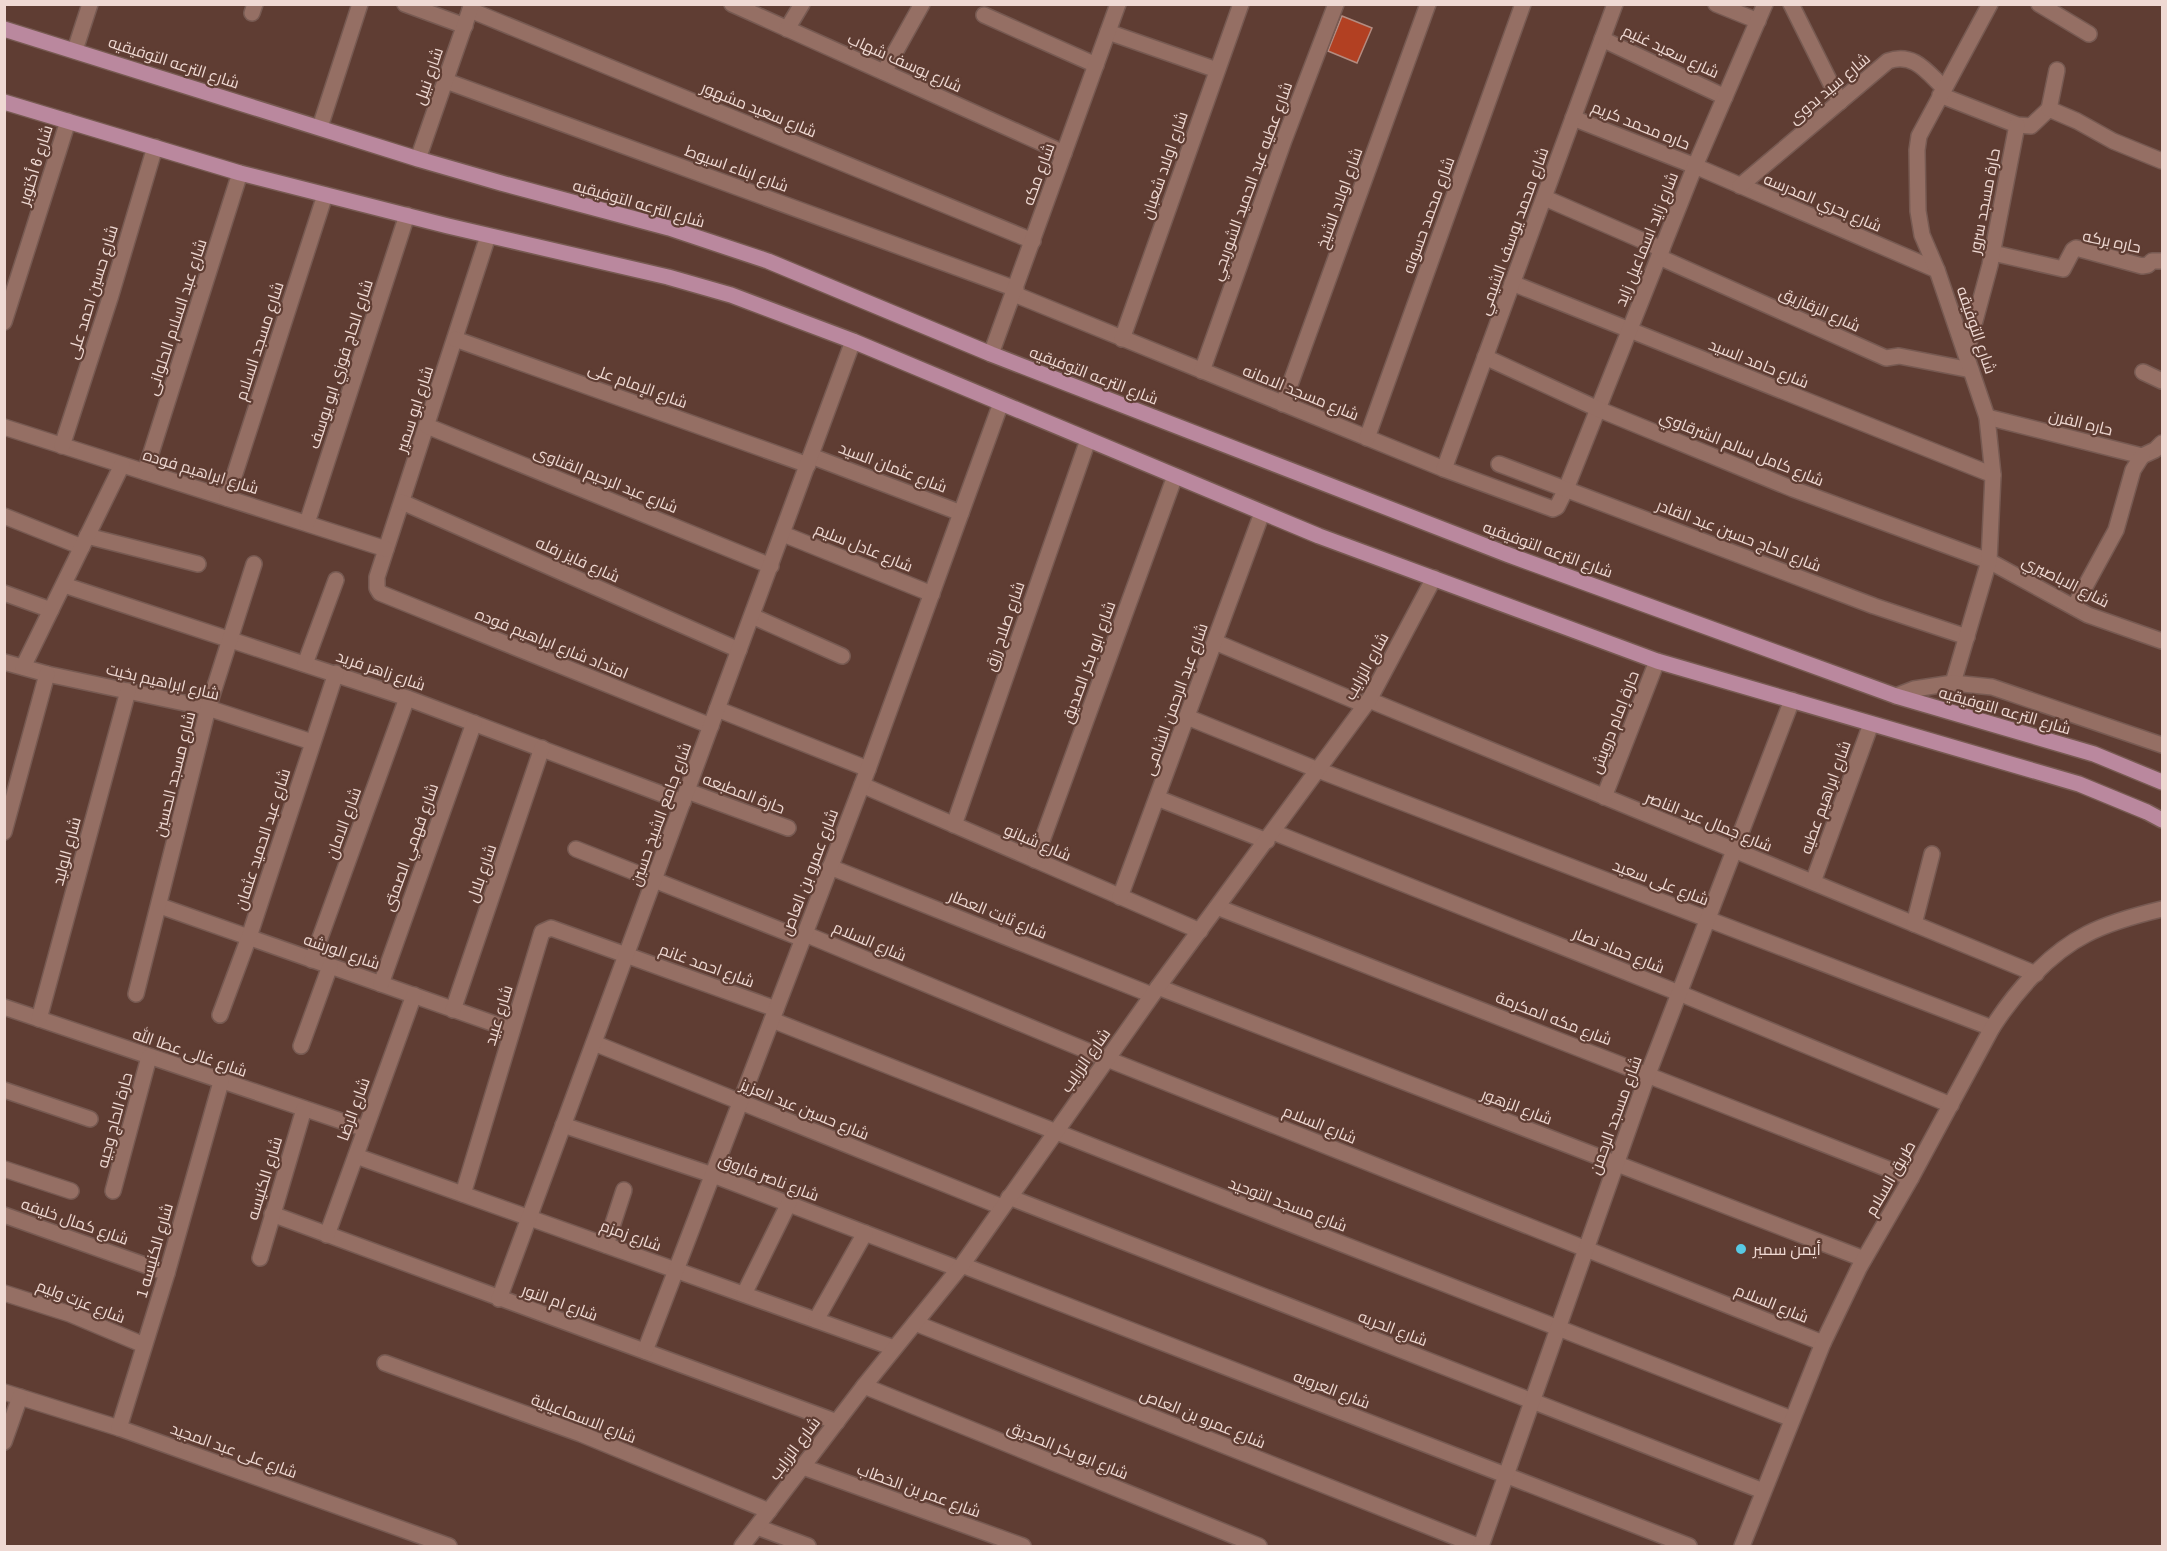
<svg xmlns="http://www.w3.org/2000/svg" width="2167" height="1551" font-family="'Archivo Narrow',Cairo,sans-serif">
<rect width="100%" height="100%" fill="#5f3d33"/>
<!-- building -->
<path fill="#b24022" stroke="#b48c81" stroke-width="1.5" d="M1342,16l30,12 -15,35 -29,-12z"/>
<g fill="none" stroke-linecap="round" stroke-linejoin="round">
<!-- minor casing -->
<g stroke="#775a52" stroke-width="18">
<g id="minor">
<path d="M405,4l60,22"/>
<path d="M732,4l332,149"/>
<path d="M1716,4l42,17"/>
<path d="M1791,4l49,98"/>
<path d="M2039,4l50,30"/>
<path d="M470,10l563,231"/>
<path d="M252,13l3,-9"/>
<path d="M984,15l112,50"/>
<path d="M787,29l15,-25"/>
<path d="M1108,32l109,38"/>
<path d="M1602,39l123,58"/>
<path d="M75,50l15,-46"/>
<path d="M884,72l38,-68"/>
<path d="M446,81l570,208"/>
<path d="M1940,95l77,30 14,1 18,-17 28,12 36,20 49,20"/>
<path d="M2049,109l8,-39"/>
<path d="M1573,118l122,48 242,104"/>
<path d="M320,127l40,-123"/>
<path d="M418,159l54,-155"/>
<path d="M1740,186l148,-125c26,-9 39,11 56,27"/>
<path d="M1545,198l117,51"/>
<path d="M488,236l-111,341v11l3,5 331,133"/>
<path d="M1993,253l70,16 10,-19 3,-2 66,18 6,-1 4,-4h10"/>
<path d="M1659,257l227,101 13,-2 72,14"/>
<path d="M1512,283l481,192"/>
<path d="M1014,294l430,175 109,40 4,-2 9,-18 129,-323 70,-162"/>
<path d="M4,322l64,-201"/>
<path d="M455,339l353,126"/>
<path d="M1122,339l119,-335"/>
<path d="M991,354l127,-350"/>
<path d="M1966,354l24,-89 27,-140"/>
<path d="M1485,357l113,52 195,80 196,72 99,54 74,26"/>
<path d="M1202,371l82,-231 52,-136"/>
<path d="M2143,372l19,9"/>
<path d="M1283,404l145,-400"/>
<path d="M1987,417l155,39 13,-6 7,-7"/>
<path d="M427,426l344,140"/>
<path d="M4,427l382,122"/>
<path d="M1367,438l156,-434"/>
<path d="M62,446l48,-148 45,-151"/>
<path d="M811,456l150,57"/>
<path d="M1499,464l375,142 93,31"/>
<path d="M1444,469l171,-465"/>
<path d="M145,472l95,-299"/>
<path d="M227,498l98,-303"/>
<path d="M402,502l337,148"/>
<path d="M4,516l78,31"/>
<path d="M307,523l100,-308"/>
<path d="M783,534l149,60"/>
<path d="M87,536l111,28"/>
<path d="M64,585l343,113 276,104"/>
<path d="M4,593l47,17"/>
<path d="M2074,607l42,-77 17,-60 9,-14"/>
<path d="M752,616l90,40"/>
<path d="M1215,642l150,63"/>
<path d="M4,662l43,12 161,34 104,34"/>
<path d="M305,664l31,-84"/>
<path d="M23,667l99,-202"/>
<path d="M1953,683l36,-122 4,-86 -6,-58 -50,-147 -15,-35 -4,-24 -1,-61 2,-14 71,-132"/>
<path d="M1896,696l18,-7 39,-6 39,4 170,58"/>
<path d="M1369,700l667,274"/>
<path d="M717,709l151,60"/>
<path d="M1187,717l131,53 674,258"/>
<path d="M862,785l338,146"/>
<path d="M687,791l101,37"/>
<path d="M1604,797l53,-136"/>
<path d="M1157,798l110,43"/>
<path d="M954,825l134,-385"/>
<path d="M4,832l43,-158"/>
<path d="M1273,832l406,161 272,112"/>
<path d="M576,849l227,90"/>
<path d="M1035,860l140,-384"/>
<path d="M830,867l322,128"/>
<path d="M1813,882l58,-158"/>
<path d="M1120,897l142,-384"/>
<path d="M160,906l352,124"/>
<path d="M1217,907l694,271"/>
<path d="M1914,924l18,-70"/>
<path d="M805,934l302,125 716,284"/>
<path d="M312,960l95,-262"/>
<path d="M381,984l93,-261"/>
<path d="M1158,987l706,272"/>
<path d="M136,994l72,-286 46,-144"/>
<path d="M4,1007l361,122"/>
<path d="M453,1010l89,-262"/>
<path d="M220,1015l29,-78 87,-264"/>
<path d="M39,1019l89,-328"/>
<path d="M772,1020c339,136 680,265 1020,399"/>
<path d="M594,1043l408,164"/>
<path d="M301,1046l29,-80"/>
<path d="M4,1090l86,29"/>
<path d="M563,1125l150,50 246,94"/>
<path d="M356,1156l538,192"/>
<path d="M4,1169l67,22"/>
<path d="M113,1191l36,-134"/>
<path d="M463,1194l79,-262 9,-4 225,81"/>
<path d="M1009,1197l754,294"/>
<path d="M272,1214l565,208"/>
<path d="M4,1215l163,58"/>
<path d="M327,1235l87,-240"/>
<path d="M606,1245l18,-55"/>
<path d="M260,1258l44,-149"/>
<path d="M962,1265l727,281"/>
<path d="M4,1293l66,21 74,31"/>
<path d="M744,1294l45,-91"/>
<path d="M499,1299l354,-958"/>
<path d="M816,1320l49,-87"/>
<path d="M915,1323l563,223"/>
<path d="M645,1351l223,-582 133,-366"/>
<path d="M385,1363l196,71 188,77"/>
<path d="M864,1386l395,160"/>
<path d="M4,1392l115,36 330,118"/>
<path d="M119,1428l48,-155 54,-191"/>
<path d="M4,1442l16,-45"/>
<path d="M803,1467l220,79"/>
<path d="M757,1527l51,19"/>
<path d="M742,1546l122,-160 98,-121 196,-278 211,-287 65,-122"/>
<path d="M1481,1546l167,-472 144,-374"/>
<path d="M1742,1546l81,-203 36,-75 52,-90 81,-150c23,-36 57,-75 95,-94 23,-12 50,-19 75,-25"/>
</g>
</g>
<!-- major casing -->
<g stroke="#775a52" stroke-width="18">
<g id="major">
<path d="M4,29l414,130 83,24 168,45 99,33 223,93 518,201 387,141 198,58 68,28"/>
<path d="M4,102l236,71 208,53 220,51 63,18 122,46 466,195 338,125 422,123 68,28 15,8"/>
</g>
</g>
<!-- minor -->
<use href="#minor" stroke="#956f64" stroke-width="15"/>
<!-- major -->
<use href="#major" stroke="#ba889e" stroke-width="15"/>
</g>
<!-- markers -->
<circle fill="#58c9e3" stroke="#5f3d33" stroke-width="2" cx="1741" cy="1249" r="6"/>
<g text-anchor="middle" stroke-width="4.5" stroke-linejoin="round" paint-order="stroke">
<!-- street labels -->
<g font-size="16" fill="#efd9d3" stroke="#5f3d33">
<text transform="translate(1671 51) rotate(25)" y="6">شارع سعيد غنيم</text>
<text transform="translate(174 62) rotate(18)" y="6">شارع الترعه التوفيقيه</text>
<text transform="translate(905 62) rotate(24)" y="6">شارع يوسف شهاب</text>
<text transform="translate(428 76) rotate(-71)" y="6">شارع نبيل</text>
<text transform="translate(1829 88) rotate(-40)" y="6">شارع سيد بدوى</text>
<text transform="translate(759 109) rotate(22)" y="6">شارع سعيد مشهور</text>
<text transform="translate(1641 125) rotate(22)" y="6">حاره محمد كريم</text>
<text transform="translate(35 165) rotate(-73)" y="6">شارع 6 أكتوبر</text>
<text transform="translate(1164 165) rotate(-71)" y="6">شارع اولاد شعبان</text>
<text transform="translate(737 168) rotate(20)" y="6">شارع ابناء اسيوط</text>
<text transform="translate(1038 174) rotate(-70)" y="6">شارع مكه</text>
<text transform="translate(1251 181) rotate(-70)" y="6">شارع عطيه عبد الحميد الشوربجي</text>
<text transform="translate(1339 198) rotate(-70)" y="6">شارع اولاد الشيخ</text>
<text transform="translate(1984 201) rotate(-79)" y="6">حارة مسجد سرور</text>
<text transform="translate(1823 202) rotate(23)" y="6">شارع بحري المدرسه</text>
<text transform="translate(639 203) rotate(16)" y="6">شارع الترعه التوفيقيه</text>
<text transform="translate(1428 215) rotate(-70)" y="6">شارع محمد حسونه</text>
<text transform="translate(1513 231) rotate(-70)" y="6">شارع محمد يوسف الشيمي</text>
<text transform="translate(1646 239) rotate(-68)" y="6">شارع زايد اسماعيل زايد</text>
<text transform="translate(2112 241) rotate(12)" y="6">حاره بركه</text>
<text transform="translate(92 292) rotate(-73)" y="6">شارع حسين احمد على</text>
<text transform="translate(1820 309) rotate(24)" y="6">شارع الزقازيق</text>
<text transform="translate(176 317) rotate(-72)" y="6">شارع عبد السلام الحلوانى</text>
<text transform="translate(1977 330) rotate(71)" y="6">شارع التوفيقه</text>
<text transform="translate(259 341) rotate(-72)" y="6">شارع مسجد السلام</text>
<text transform="translate(1759 363) rotate(22)" y="6">شارع حامد السيد</text>
<text transform="translate(340 364) rotate(-72)" y="6">شارع الحاج فوزي ابو يوسف</text>
<text transform="translate(1094 375) rotate(21)" y="6">شارع الترعه التوفيقيه</text>
<text transform="translate(638 385) rotate(20)" y="6">شارع الإمام على</text>
<text transform="translate(1301 392) rotate(22)" y="6">شارع مسجد الامانه</text>
<text transform="translate(414 409) rotate(-72)" y="6">شارع ابو سمير</text>
<text transform="translate(2081 422) rotate(14)" y="6">حاره الفرن</text>
<text transform="translate(1742 448) rotate(22)" y="6">شارع كامل سالم الشرقاوي</text>
<text transform="translate(893 467) rotate(21)" y="6">شارع عثمان السيد</text>
<text transform="translate(201 471) rotate(17)" y="6">شارع ابراهيم فوده</text>
<text transform="translate(606 479) rotate(22)" y="6">شارع عبد الرحيم القناوى</text>
<text transform="translate(1739 535) rotate(21)" y="6">شارع الحاج حسين عبد القادر</text>
<text transform="translate(864 547) rotate(22)" y="6">شارع عادل سليم</text>
<text transform="translate(1548 549) rotate(20)" y="6">شارع الترعه التوفيقيه</text>
<text transform="translate(578 559) rotate(24)" y="6">شارع فايز رفله</text>
<text transform="translate(2066 581) rotate(27)" y="6">شارع الاباصيري</text>
<text transform="translate(1004 626) rotate(-71)" y="6">شارع صلاح رزق</text>
<text transform="translate(552 643) rotate(22)" y="6">امتداد شارع ابراهيم فوده</text>
<text transform="translate(1088 662) rotate(-70)" y="6">شارع ابو بكر الصديق</text>
<text transform="translate(1366 666) rotate(-61)" y="6">شارع الزرايب</text>
<text transform="translate(381 670) rotate(19)" y="6">شارع زاهر فريد</text>
<text transform="translate(163 681) rotate(13)" y="6">شارع ابراهيم بخيت</text>
<text transform="translate(1175 699) rotate(-70)" y="6">شارع عبد الرحمن الشامى</text>
<text transform="translate(2005 710) rotate(16)" y="6">شارع الترعه التوفيقيه</text>
<text transform="translate(1614 722) rotate(-69)" y="6">حارة إمام درويش</text>
<text transform="translate(174 774) rotate(-76)" y="6">شارع مسجد الحسين</text>
<text transform="translate(744 793) rotate(21)" y="6">حارة المطبعه</text>
<text transform="translate(1825 797) rotate(-70)" y="6">شارع ابراهيم عطيه</text>
<text transform="translate(660 814) rotate(-70)" y="6">شارع جامع الشيخ حسين</text>
<text transform="translate(1709 821) rotate(22)" y="6">شارع جمال عبد الناصر</text>
<text transform="translate(343 823) rotate(-70)" y="6">شارع الامان</text>
<text transform="translate(262 839) rotate(-72)" y="6">شارع عبد الحميد عثمان</text>
<text transform="translate(1038 842) rotate(23)" y="6">شارع شبانو</text>
<text transform="translate(410 847) rotate(-70)" y="6">شارع فهمي الصمتى</text>
<text transform="translate(66 851) rotate(-75)" y="6">شارع الوليد</text>
<text transform="translate(809 872) rotate(-69)" y="6">شارع عمرو بن العاص</text>
<text transform="translate(481 873) rotate(-71)" y="6">شارع بلال</text>
<text transform="translate(1661 882) rotate(21)" y="6">شارع على سعيد</text>
<text transform="translate(998 914) rotate(22)" y="6">شارع ثابت العطار</text>
<text transform="translate(870 941) rotate(23)" y="6">شارع السلام</text>
<text transform="translate(1619 950) rotate(22)" y="6">شارع حماد نصار</text>
<text transform="translate(342 951) rotate(19)" y="6">شارع الورشه</text>
<text transform="translate(707 965) rotate(20)" y="6">شارع احمد غانم</text>
<text transform="translate(498 1015) rotate(-73)" y="6">شارع عبيد</text>
<text transform="translate(1554 1018) rotate(21)" y="6">شارع مكه المكرمة</text>
<text transform="translate(190 1052) rotate(19)" y="6">شارع غالى عطا الله</text>
<text transform="translate(1085 1060) rotate(-55)" y="6">شارع الزرايب</text>
<text transform="translate(1517 1106) rotate(21)" y="6">شارع الزهور</text>
<text transform="translate(353 1109) rotate(-70)" y="6">شارع الرضا</text>
<text transform="translate(805 1109) rotate(22)" y="6">شارع حسين عبد العزيز</text>
<text transform="translate(1615 1115) rotate(-70)" y="6">شارع مسجد الرحمن</text>
<text transform="translate(114 1120) rotate(-75)" y="6">حارة الحاج وجيه</text>
<text transform="translate(1320 1124) rotate(22)" y="6">شارع السلام</text>
<text transform="translate(769 1177) rotate(21)" y="6">شارع ناصر فاروق</text>
<text transform="translate(264 1178) rotate(-73)" y="6">شارع الكنيسه</text>
<text transform="translate(1890 1178) rotate(-60)" y="6">طريق السلام</text>
<text transform="translate(1288 1204) rotate(21)" y="6">شارع مسجد التوحيد</text>
<text transform="translate(75 1221) rotate(19)" y="6">شارع كمال خليفه</text>
<text transform="translate(631 1235) rotate(20)" y="6">شارع زمزم</text>
<text transform="translate(154 1250) rotate(-74)" y="6">شارع الكنيسه 1</text>
<text transform="translate(81 1301) rotate(21)" y="6">شارع عزت وليم</text>
<text transform="translate(560 1302) rotate(20)" y="6">شارع ام النور</text>
<text transform="translate(1772 1303) rotate(22)" y="6">شارع السلام</text>
<text transform="translate(1393 1328) rotate(21)" y="6">شارع الحريه</text>
<text transform="translate(1332 1389) rotate(21)" y="6">شارع العروبه</text>
<text transform="translate(584 1418) rotate(21)" y="6">شارع الاسماعيلية</text>
<text transform="translate(1203 1418) rotate(22)" y="6">شارع عمرو بن العاص</text>
<text transform="translate(794 1448) rotate(-53)" y="6">شارع الزرايب</text>
<text transform="translate(234 1450) rotate(20)" y="6">شارع على عبد المجيد</text>
<text transform="translate(1068 1450) rotate(22)" y="6">شارع ابو بكر الصديق</text>
<text transform="translate(919 1490) rotate(20)" y="6">شارع عمر بن الخطاب</text>
</g>
<!-- poi labels -->
<g font-size="16" fill="#efd9d3" stroke="#5f3d33" text-anchor="start">
<text x="1753" y="1255">أيمن سمير</text>
</g>
</g>
<!-- border -->
<rect width="2167" height="1551" fill="none" stroke="#efd9d3" stroke-width="12"/>
</svg>
